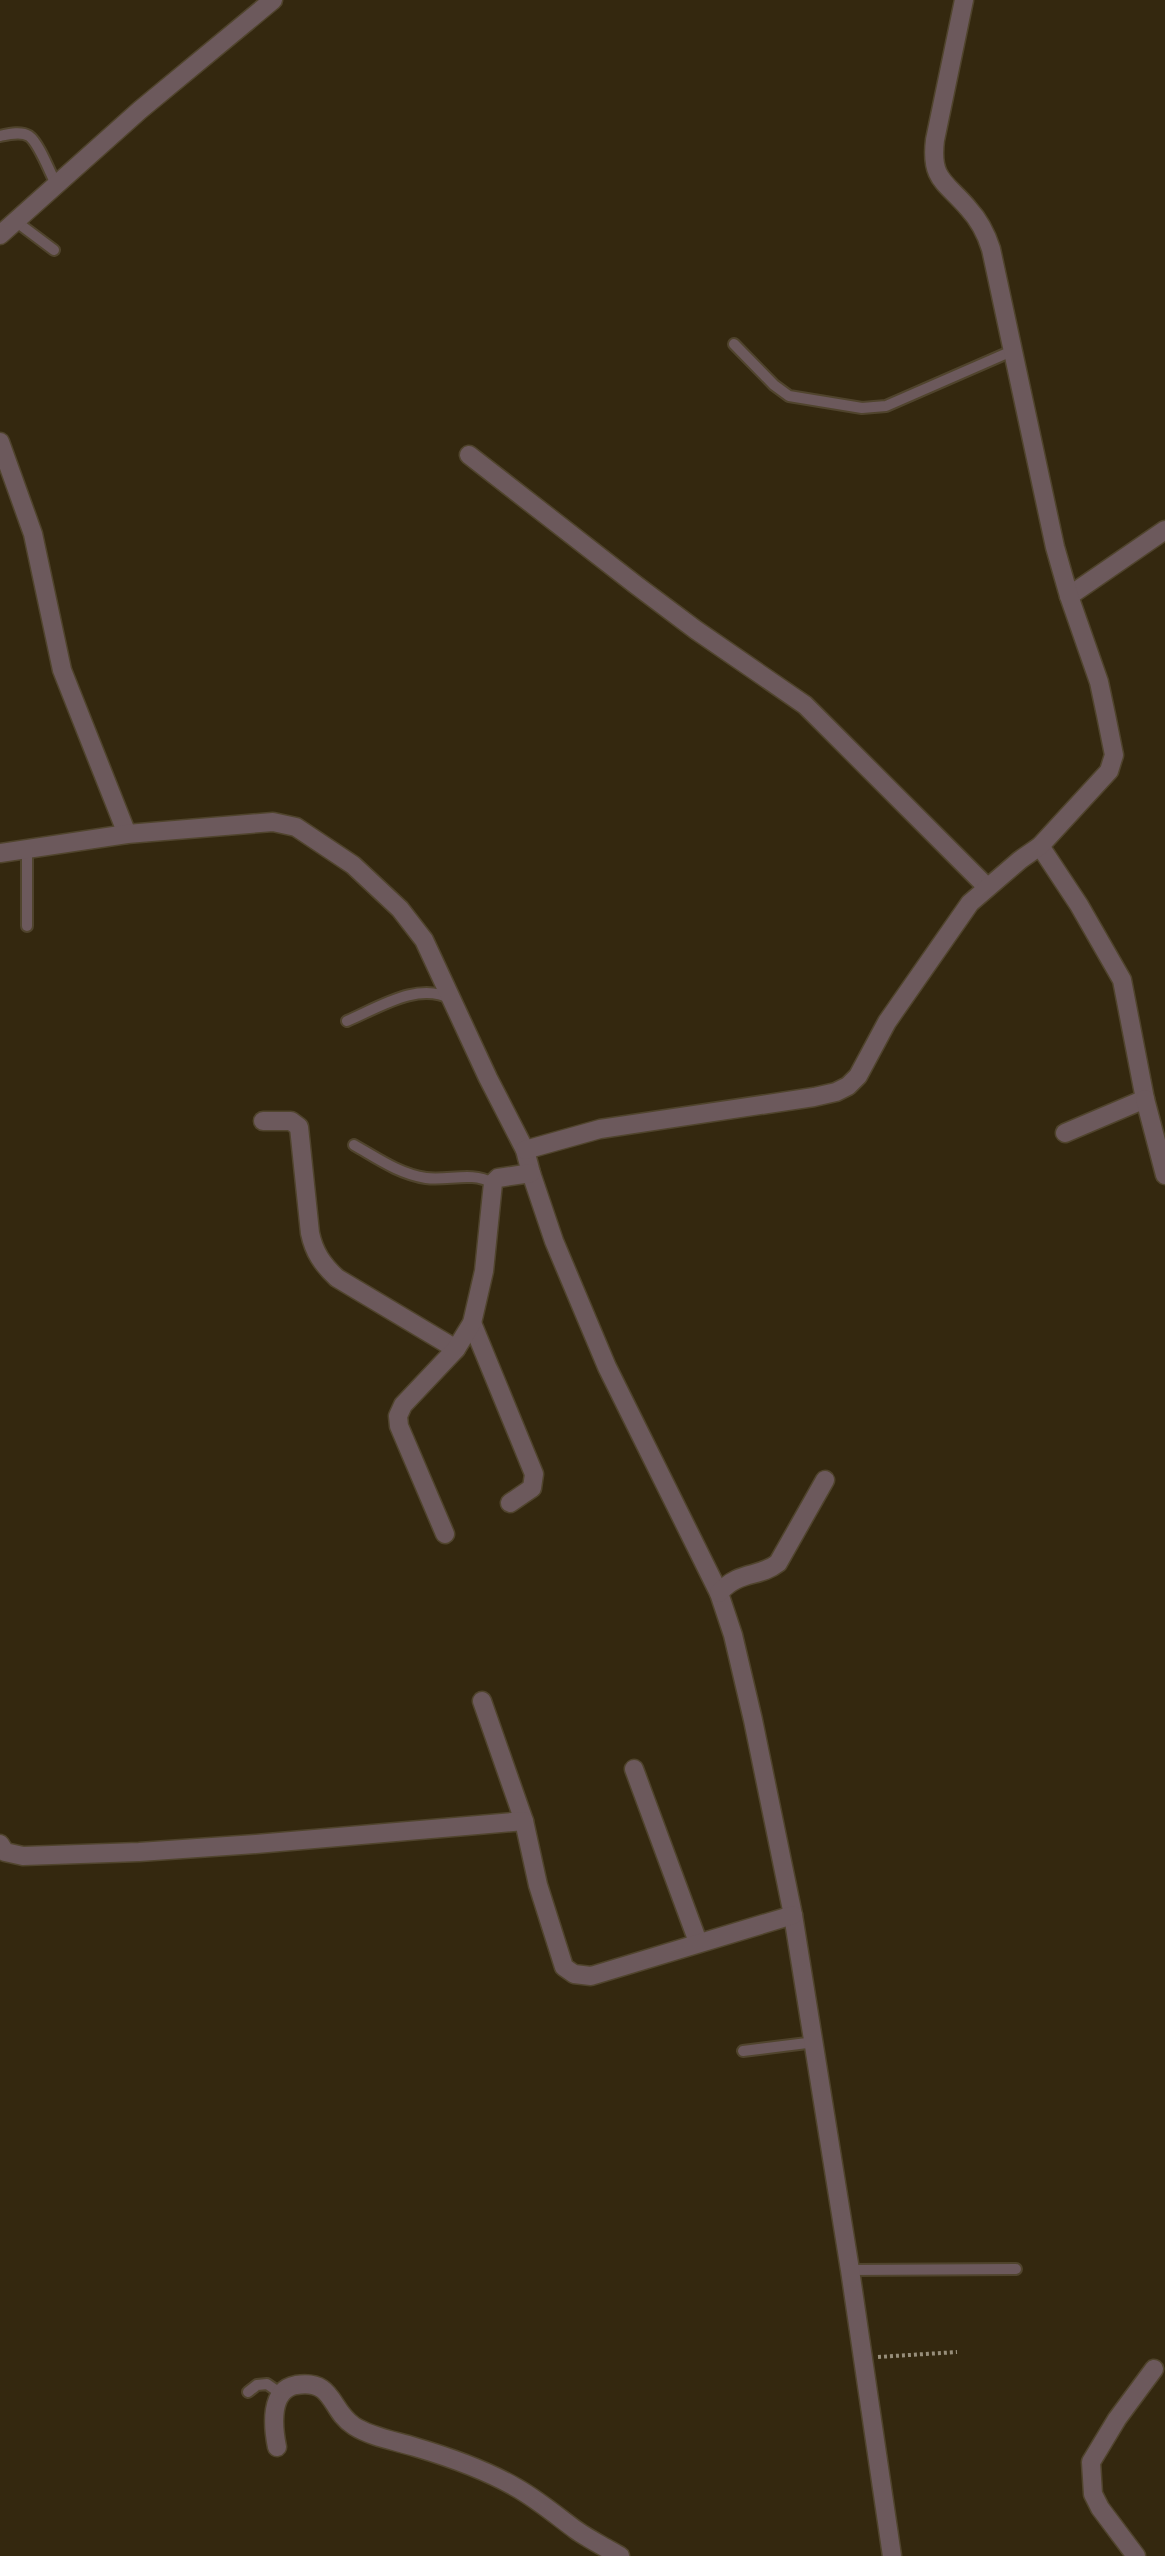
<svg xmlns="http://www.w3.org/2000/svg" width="1165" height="2556" font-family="'PT Serif',serif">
<rect width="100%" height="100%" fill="#34280f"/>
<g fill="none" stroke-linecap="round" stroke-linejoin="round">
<!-- service casing -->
<g stroke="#50442d" stroke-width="14">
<g id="service">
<path d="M0,136c9,-2 21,-5 29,0 10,7 21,37 27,48"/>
<path d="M14,220l40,30"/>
<path d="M734,344l40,41 15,11 73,12 24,-2 126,-55"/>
<path d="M27,926v-76"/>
<path d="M347,1021c31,-13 71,-40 104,-22"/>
<path d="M354,1145c23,13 45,29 72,33 23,3 45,-7 67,5"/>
<path d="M743,2051l72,-9"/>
<path d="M850,2270l166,-1"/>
<path d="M248,2392l9,-7 10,-1 13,9"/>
</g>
</g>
<!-- minor casing -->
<g stroke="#50442d" stroke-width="21">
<g id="minor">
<path d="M0,235l140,-125 133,-110"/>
<path d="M0,442l33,92 29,136 65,164"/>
<path d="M469,455l167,130 60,45 109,75 182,182"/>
<path d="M1069,596l96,-66"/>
<path d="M1040,846l39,59 43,75 23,119 -80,34"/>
<path d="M0,853l127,-19 146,-12 23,5 57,38 47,44 24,31 64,138 37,72 6,23 23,68 53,126 112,226 14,42 20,85 40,195 57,355 42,286"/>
<path d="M1145,1099l20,76"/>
<path d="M263,1121h28l8,6 11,106c4,19 12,31 27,45l119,71"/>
<path d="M525,1150l75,-21 214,-32 22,-5 12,-6 10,-10 29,-54 83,-119 50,-43 20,-14 69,-75 5,-16 -8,-40 -7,-33 -30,-86 -14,-49 -64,-298c-5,-16 -11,-28 -23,-41 -22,-26 -38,-28 -33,-68l29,-140"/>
<path d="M472,1323l62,151 -2,14 -22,15"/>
<path d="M445,1534l-46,-108 -1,-10 5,-11 53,-56 16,-26 12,-52 9,-88 5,-5 33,-5"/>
<path d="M719,1593c20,-23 40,-15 59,-30l47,-83"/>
<path d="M482,1701l42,120"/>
<path d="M634,1769l64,173"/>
<path d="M0,1844l5,8 18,4 116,-4 117,-8 268,-23 14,64 26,82 10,7 17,2 202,-61"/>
<path d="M277,2447c-4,-20 -8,-57 19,-62 39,-6 33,25 58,41 17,11 42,15 61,21 34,10 71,23 102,41 21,12 40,28 59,42 14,10 29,17 44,26"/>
<path d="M1136,2556l-36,-48 -7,-14 -2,-32 26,-43 37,-50"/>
</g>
</g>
<!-- path -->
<path stroke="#978e7a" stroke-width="4" stroke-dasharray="3 3" stroke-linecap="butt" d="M878,2357l79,-5"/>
<!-- service -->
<use href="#service" stroke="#6c595c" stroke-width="10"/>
<!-- minor -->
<use href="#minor" stroke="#6c595c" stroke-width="18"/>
</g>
</svg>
